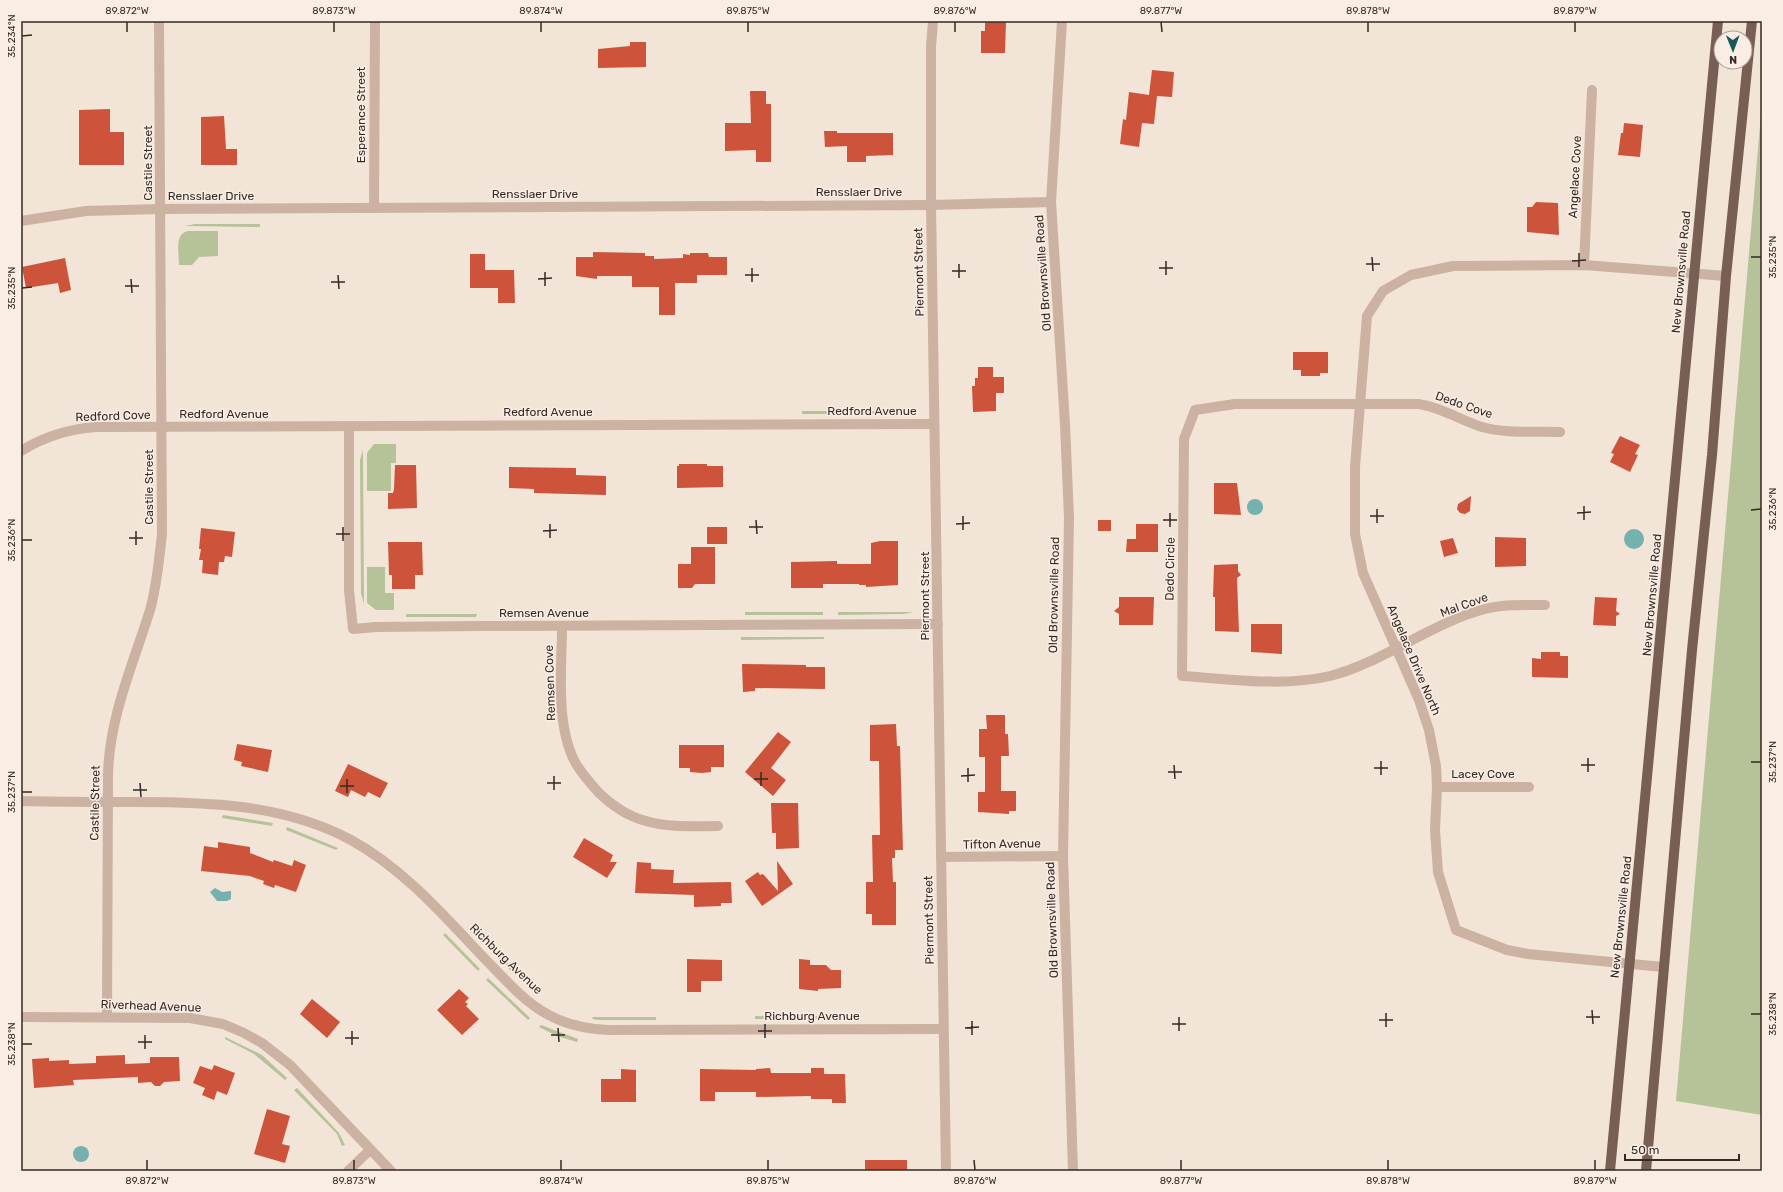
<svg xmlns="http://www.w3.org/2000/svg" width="1783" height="1192" font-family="Rubik,sans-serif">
<rect width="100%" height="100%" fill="#f2e4d7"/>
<!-- green -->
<g fill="#b6c297">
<path d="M1762,102v1013l-86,-14z"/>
<path d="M195,224h65v3l-75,-1z"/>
<path d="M188,231h30v25l-19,1 -7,8h-13c0,-12 -5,-31 9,-34z"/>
<rect x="802" y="411" width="79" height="3"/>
<path d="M374,444h22v19h-5v28h-24v-38z"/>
<path d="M363,450l1,154 -3,-11 -1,-133z"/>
<path d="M367,567h18v26h9v17h-18l-9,-7z"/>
<rect x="745" y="612" width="78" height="3"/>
<path d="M838,612h75l-9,2 -66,1z"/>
<path d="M406,614h71l-1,3h-70z"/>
<path d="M741,637h83v2l-83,1z"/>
<path d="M223,815l50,8 -1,3 -50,-8z"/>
<path d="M287,827l51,21 -2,2 -50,-20z"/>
<path d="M445,933l35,36 -2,2 -35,-36z"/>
<path d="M487,941l28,29 -2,3 -28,-30z"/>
<path d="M488,978l42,40 -2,2 -42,-40z"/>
<rect x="755" y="1016" width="73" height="3"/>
<path d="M593,1017h63v3h-58l-6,-1z"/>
<path d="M541,1025l37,14 -1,3 -20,-6 -18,-9z"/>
<path d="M225,1037l37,18 25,23 -2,2 -31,-26 -29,-15z"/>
<path d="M297,1088l42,45 6,12 -3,1 -5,-12 -43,-44z"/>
</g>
<!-- water -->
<g fill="#75b1af">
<circle cx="1255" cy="507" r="8"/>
<circle cx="1634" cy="539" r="10"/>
<path d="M215,888l7,4 9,-1v8l-4,2h-10l-7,-9z"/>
<circle cx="81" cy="1154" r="8"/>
</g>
<!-- building -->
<g fill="#cd543b">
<path d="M985,21h21l-1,32h-24v-22h4z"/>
<path d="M630,42h16v25l-48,1v-19l32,-3z"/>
<path d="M1152,70l22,2 -2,25 -15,-1 -3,28 -12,-1 -3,24 -19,-3 3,-25 3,1 3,-28 20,3z"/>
<path d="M750,91h16v13h5v58h-15v-12l-31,1v-28h26z"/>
<path d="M110,109v23h14v33h-45v-55z"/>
<path d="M224,116l2,33h11v16h-36v-48z"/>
<path d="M1624,123l19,2 -3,32 -22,-2 3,-22h2z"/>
<path d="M824,131h13v2h56v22l-27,1v6h-19v-16l-22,1z"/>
<path d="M1536,202l22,1 1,32 -32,-3v-25h5z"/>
<path d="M593,252l52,1v3h9v3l29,-1v-4l7,1v-2h18l1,4h18v18h-30v8h-22v32h-16v-28h-27v-11h-35v3l-21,-3v-19h17z"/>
<path d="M470,254h15v16h29l1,33h-17v-15h-28z"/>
<path d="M65,258l6,32 -11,3 -2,-10 -32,5 -4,-21z"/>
<path d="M1293,352h35v21h-8v3h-19v-6h-8z"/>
<path d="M978,367h15v10h11v16h-8v18l-23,1 -1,-26h3v-8h3z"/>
<path d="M1620,436l20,9 -5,9 3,1 -8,17 -20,-10 4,-8 -3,-1z"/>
<path d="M679,464h28v2h16v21l-46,1v-22h2z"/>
<path d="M395,465h21l1,43 -29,1v-16h5l1,-4z"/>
<path d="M509,467l67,1v7l30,1v19l-72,-2v-4l-25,-1z"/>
<path d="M1214,483h23l4,32 -27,-1z"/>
<path d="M1471,496l-1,15 -5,3 -5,-1 -3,-4 1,-5z"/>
<rect x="1098" y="520" width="13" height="11"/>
<path d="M1136,524h22v28h-32l1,-13h9z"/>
<rect x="707" y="527" width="20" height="17"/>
<path d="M201,528l34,4 -3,25 -7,-1 -1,6h-5l-1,13 -16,-2 1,-13h-4l2,-11h-2z"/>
<path d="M1495,537l31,1v28l-31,1z"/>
<path d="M1453,538l5,15 -14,4 -4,-16z"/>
<path d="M880,541h18v44l-32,2v-2h-7v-1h-36v4h-32v-26l46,-1v3h34v-21z"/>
<path d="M388,542h34l1,33h-8v14h-23v-14h-3z"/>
<path d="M691,547h24v37h-20l-3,4h-14v-24h13z"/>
<path d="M1238,564v7l3,4 -4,3 2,54 -24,-1v-34h-2l1,-32z"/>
<path d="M1119,597h35l-1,28h-34v-11l-5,-3 5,-4z"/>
<path d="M1595,597l22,1 -1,13 4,3 -4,2v10l-23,-1z"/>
<path d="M1251,624h31v30l-31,-2z"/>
<path d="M1541,652h19v4h8v22l-36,-1v-19l9,1z"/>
<path d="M742,664l64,1v2h19v22l-70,-1v3l-12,1z"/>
<path d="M986,715h19v19h3l1,22h-8v35h15v20h-7v3l-31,-2v-20h7v-35h-6v-28h8z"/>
<path d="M896,724l1,22h3l3,104h-8v8h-3l1,24h3v43h-24v-11h-6v-32h7l-1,-47h8l-1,-74h-9v-36z"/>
<path d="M778,732l13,10 -20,26 15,12 -13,16 -28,-24z"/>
<path d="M237,744l35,6 -4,22 -27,-6 1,-4 -8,-2z"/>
<path d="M679,745h45v22h-13v5l-9,1 -12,-1v-4h-11z"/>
<path d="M348,764l40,19 -8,15 -12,-6 -3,5 -14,-7 -3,7 -13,-6z"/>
<path d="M771,803h27l1,45 -23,1v-16h-4z"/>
<path d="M584,838l29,17 -3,7h7l-10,16 -34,-21z"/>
<path d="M218,842l32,5v6l23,9 1,-2 18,6 2,-6 12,5 -10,27 -21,-7 -1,3 -11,-4 1,-3 -14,-5 -49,-5 3,-25 14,2z"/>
<path d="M777,861l16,23 -31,22 -17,-25 13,-9 2,3 3,-1 15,17z"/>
<path d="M637,862l14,1v6l23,1 -1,13 58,-1 1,21h-11v3l-27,1v-12l-59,-2z"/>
<path d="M687,959l35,1v21h-21v11h-14z"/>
<path d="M799,959l11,1v5h16l5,5h10v18l-23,1v2l-19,-2z"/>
<path d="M459,989l10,9 -4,4 3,2 -2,2 13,13 -17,16 -25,-25z"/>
<path d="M312,999l28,23 -13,16 -27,-24z"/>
<path d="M125,1055v9l25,-1v-6h29l1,24 -16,1 -4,4h-5l-4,-4 -13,1v-6l-65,3 1,5 -40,3 -2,-29 17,-1v3l20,-1v4l27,-1v-7z"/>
<path d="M214,1065l21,8 -8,22 -10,-4 -3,9 -12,-5 3,-7 -12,-5 7,-17 12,4z"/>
<path d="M770,1068l1,5h40v-5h13v6h21l1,29h-14v-4h-21v-3l-55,1v-5h-41v9h-15v-32l56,1v-1z"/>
<path d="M621,1069l15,1v32h-35v-23h20z"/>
<path d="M267,1109l23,7 -8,28 8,2 -5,17 -31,-9z"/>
<rect x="865" y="1160" width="42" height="11"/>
</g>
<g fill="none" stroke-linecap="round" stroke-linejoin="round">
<!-- minor -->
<g stroke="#cbb2a3" stroke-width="10">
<path d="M933,21l-2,26v158l15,966"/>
<path d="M1062,21l-11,181 14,222 4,94 -6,338 10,315"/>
<path d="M374,208l1,-187"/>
<path d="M21,221l65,-10 75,-2 770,-4 120,-3"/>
<path d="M1584,265l8,-175"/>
<path d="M349,426v164l4,39 23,-2 107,-1 455,-2"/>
<path d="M21,451c24,-15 47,-22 75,-24l838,-3"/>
<path d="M1545,605c-20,0 -40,-1 -60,4 -54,14 -101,53 -155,67 -47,11 -100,3 -148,0l2,-237 11,-29 40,-6h183c23,3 42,16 64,23 25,7 53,4 78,5"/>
<path d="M562,626c0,41 -7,98 13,136 6,11 15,21 24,31 12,12 30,24 47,28 23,7 49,5 72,5"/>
<path d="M1437,787h92"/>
<path d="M21,801c38,1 75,1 113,1 75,0 150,2 217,38 53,29 93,76 134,119 19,19 38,42 62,55 19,11 40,15 61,16l335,-1"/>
<path d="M941,857l122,-1"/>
<path d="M1663,967l-135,-13 -21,-4 -51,-20 -18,-58 -3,-42 2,-43 -1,-21 -7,-36 -10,-30 -56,-127 -8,-39v-67l12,-151 16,-25 28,-16 42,-9 131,-1 142,11"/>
<path d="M21,1017l169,1 33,6 21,9 18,10 28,22 101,106"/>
<path d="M107,1017l1,-241c1,-59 25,-111 42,-166 7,-24 9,-51 12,-76l-3,-513"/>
<path d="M348,1171l22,-21"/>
</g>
<!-- major -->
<g stroke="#785f55" stroke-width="10">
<path d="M1610,1171l108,-1150"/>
<path d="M1646,1171l46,-521 20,-195 14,-179 26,-255"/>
</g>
</g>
<!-- ticks -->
<path fill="none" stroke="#352925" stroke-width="1.5" d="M127,22v10M334,22v10M541,22v10M748,22v10M955,22v10M1161,22l1,10M1368,22v10M1575,22v10M22,36l10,-1M1579,253v14M1372,257l1,14M1751,257h10M1166,261v14M1572,261l14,-1M959,264v14M1366,264h14M752,268v14M1159,268h14M952,271h14M545,272v14M338,275l1,14M745,275h14M131,279l1,14M538,279l14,-1M331,282h14M125,286h14M22,288l10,-1M1584,506v14M1377,509v14M1751,510l10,-1M1170,513v14M1577,513l14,-1M963,516v14M1370,516h14M756,520l1,14M1163,520h14M550,524v14M956,524l14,-1M343,527v14M749,527h14M136,531v14M543,531l14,-1M336,534h14M129,538h14M22,540h10M1588,758v14M1381,761v14M1751,762h10M1174,765l1,14M1581,765h14M968,768v14M1374,768h14M761,772v14M1168,772h14M554,776v14M961,776l14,-1M347,779v14M754,779h14M140,783l1,14M547,783h14M340,786h14M133,790h14M22,792h10M1592,1010l1,14M1386,1013v14M1751,1014h10M1179,1017v14M1586,1017h14M1379,1020h14M972,1021v14M765,1024v14M1172,1024h14M558,1028l1,14M965,1028l14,-1M352,1031v14M758,1031h14M145,1035v14M551,1035h14M345,1038h14M138,1042h14M22,1044h10M147,1160v10M354,1160v10M561,1160v10M768,1160v10M974,1160l1,10M1181,1160v10M1388,1160v10M1595,1160v10"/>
<g text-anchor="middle" stroke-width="3" stroke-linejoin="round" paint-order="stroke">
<!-- street labels -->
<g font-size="12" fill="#352925" stroke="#faeee4">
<text transform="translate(361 115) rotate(-90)" y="4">Esperance Street</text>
<text transform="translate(148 163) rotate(-90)" y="4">Castile Street</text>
<text transform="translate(1575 177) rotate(-87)" y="4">Angelace Cove</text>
<text x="859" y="196">Rensslaer Drive</text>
<text x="535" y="198">Rensslaer Drive</text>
<text x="211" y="200">Rensslaer Drive</text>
<text transform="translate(919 272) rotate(-91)" y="4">Piermont Street</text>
<text transform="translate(1681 272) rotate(-85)" y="4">New Brownsville Road</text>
<text transform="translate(1043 273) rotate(-94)" y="4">Old Brownsville Road</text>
<text transform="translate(1464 405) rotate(19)" y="4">Dedo Cove</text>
<text x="872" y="415">Redford Avenue</text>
<text x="548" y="416">Redford Avenue</text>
<text x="224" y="418">Redford Avenue</text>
<text transform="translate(113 416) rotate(-2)" y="4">Redford Cove</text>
<text transform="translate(149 487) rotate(-90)" y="4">Castile Street</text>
<text transform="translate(1170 569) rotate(-89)" y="4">Dedo Circle</text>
<text transform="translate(1054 595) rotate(-89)" y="4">Old Brownsville Road</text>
<text transform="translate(1652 595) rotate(-85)" y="4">New Brownsville Road</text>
<text transform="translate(925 596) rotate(-90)" y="4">Piermont Street</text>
<text transform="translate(1464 605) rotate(-20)" y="4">Mal Cove</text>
<text x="544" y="617">Remsen Avenue</text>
<text transform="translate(1414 660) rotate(67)" y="4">Angelace Drive North</text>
<text transform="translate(550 683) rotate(-92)" y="4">Remsen Cove</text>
<text x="1483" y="778">Lacey Cove</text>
<text transform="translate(95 803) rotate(-89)" y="4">Castile Street</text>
<text transform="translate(1002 844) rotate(-1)" y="4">Tifton Avenue</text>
<text transform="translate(1621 917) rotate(-84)" y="4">New Brownsville Road</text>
<text transform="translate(929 920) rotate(-91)" y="4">Piermont Street</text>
<text transform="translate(1052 920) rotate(-92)" y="4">Old Brownsville Road</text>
<text transform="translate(506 959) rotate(44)" y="4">Richburg Avenue</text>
<text transform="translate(151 1006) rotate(2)" y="4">Riverhead Avenue</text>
<text x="812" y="1020">Richburg Avenue</text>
</g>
</g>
<!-- border -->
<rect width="1783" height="1192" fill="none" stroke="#faeee4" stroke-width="44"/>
<!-- north arrow -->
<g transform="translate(1733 50) rotate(179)"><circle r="19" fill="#faeee4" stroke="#ab9f98"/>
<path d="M0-3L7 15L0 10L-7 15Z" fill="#195958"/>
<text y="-6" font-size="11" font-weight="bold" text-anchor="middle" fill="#352925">N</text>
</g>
<!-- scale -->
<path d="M1625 1154v6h114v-6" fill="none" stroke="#352925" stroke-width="2"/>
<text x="1631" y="1154" font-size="12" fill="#352925" stroke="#faeee4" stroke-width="3" paint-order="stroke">50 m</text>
<rect x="22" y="22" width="1739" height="1148" fill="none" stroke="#352925" stroke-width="1.5"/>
<g font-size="10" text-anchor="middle" fill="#352925">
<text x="127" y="14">89.872°W</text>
<text x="334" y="14">89.873°W</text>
<text x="541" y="14">89.874°W</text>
<text x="748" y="14">89.875°W</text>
<text x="955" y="14">89.876°W</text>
<text x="1161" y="14">89.877°W</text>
<text x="1368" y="14">89.878°W</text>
<text x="1575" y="14">89.879°W</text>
<text transform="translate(11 36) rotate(-90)" y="4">35.234°N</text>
<text transform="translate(1772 257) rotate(-90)" y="4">35.235°N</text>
<text transform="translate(11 288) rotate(-90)" y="4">35.235°N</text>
<text transform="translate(1772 509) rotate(-90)" y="4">35.236°N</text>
<text transform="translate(11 540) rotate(-90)" y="4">35.236°N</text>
<text transform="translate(1772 762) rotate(-90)" y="4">35.237°N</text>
<text transform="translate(11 792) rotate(-90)" y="4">35.237°N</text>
<text transform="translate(1772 1014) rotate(-90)" y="4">35.238°N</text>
<text transform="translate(11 1044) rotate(-90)" y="4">35.238°N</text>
<text x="147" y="1184">89.872°W</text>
<text x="354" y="1184">89.873°W</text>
<text x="561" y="1184">89.874°W</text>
<text x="768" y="1184">89.875°W</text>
<text x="975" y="1184">89.876°W</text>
<text x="1181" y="1184">89.877°W</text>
<text x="1388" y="1184">89.878°W</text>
<text x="1595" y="1184">89.879°W</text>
</g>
</svg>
